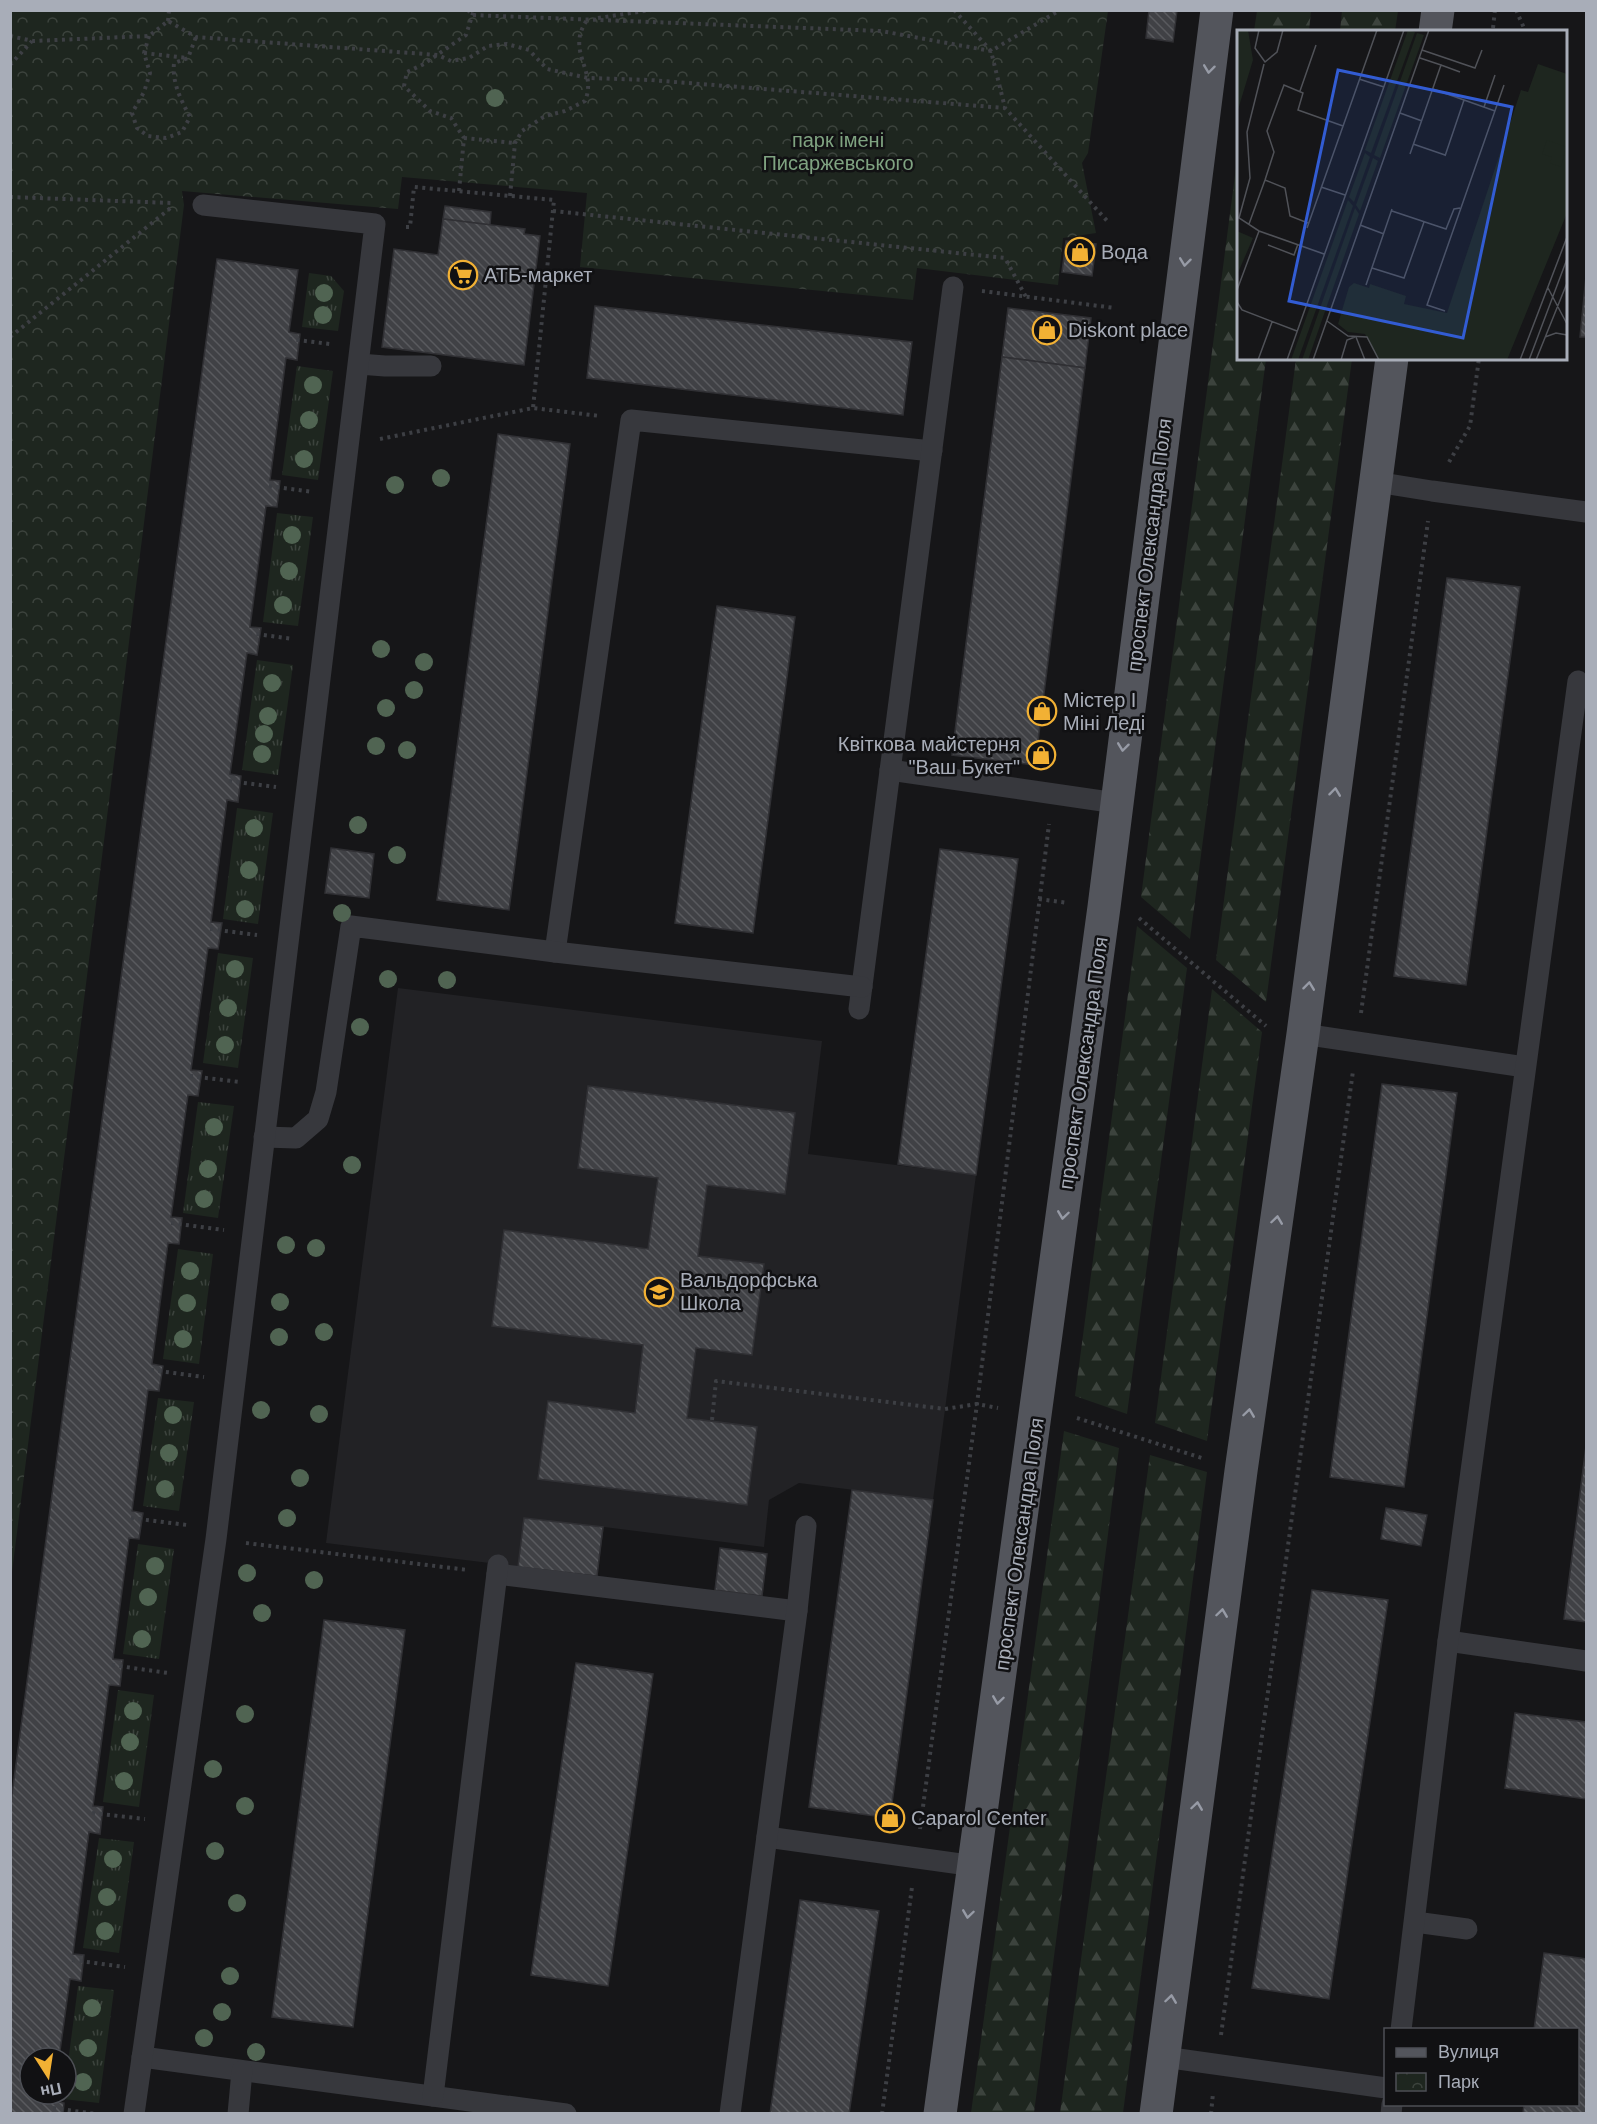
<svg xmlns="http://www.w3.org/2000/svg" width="1597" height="2124" font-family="Arial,sans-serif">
<defs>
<pattern id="grass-tufts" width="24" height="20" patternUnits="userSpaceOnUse" patternTransform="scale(1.5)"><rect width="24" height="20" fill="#1e261f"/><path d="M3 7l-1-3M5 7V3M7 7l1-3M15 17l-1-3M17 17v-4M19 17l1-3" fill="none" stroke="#3c433d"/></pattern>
<pattern id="forest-firs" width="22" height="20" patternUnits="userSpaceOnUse" patternTransform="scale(1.5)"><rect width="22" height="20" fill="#1e261f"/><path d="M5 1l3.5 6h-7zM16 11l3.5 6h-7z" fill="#3c433d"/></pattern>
<pattern id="park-crowns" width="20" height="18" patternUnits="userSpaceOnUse" patternTransform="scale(1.5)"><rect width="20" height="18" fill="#1e261f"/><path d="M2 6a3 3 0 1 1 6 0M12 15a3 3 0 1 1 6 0" fill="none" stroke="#3c433d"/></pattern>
<pattern id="building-back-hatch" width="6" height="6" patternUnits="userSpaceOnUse" patternTransform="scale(1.5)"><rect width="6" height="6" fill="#404145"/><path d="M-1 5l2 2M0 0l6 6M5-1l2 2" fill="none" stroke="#595a5e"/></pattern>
</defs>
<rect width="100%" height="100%" fill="#161618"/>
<!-- built -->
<path fill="#222225" d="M398,988l424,53 -14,113 168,21 -43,325 -134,-17 -30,17 -5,47 -160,-20 -7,49 -271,-33z"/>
<!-- grass -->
<g fill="url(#grass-tufts)">
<path d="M309,273l22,3 13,15 -6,40 -36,-4z"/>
<path d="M297,366l36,5 -15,109 -36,-5z"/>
<path d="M277,513l36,4 -15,109 -35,-4z"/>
<path d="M257,660l36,5 -15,110 -36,-5z"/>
<path d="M237,808l36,5 -15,111 -35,-5z"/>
<path d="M218,953l35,5 -15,110 -35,-5z"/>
<path d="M198,1102l36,4 -16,112 -35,-5z"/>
<path d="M178,1249l35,5 -14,110 -36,-5z"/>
<path d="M158,1398l36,4 -15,109 -36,-5z"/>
<path d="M138,1544l36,5 -15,110 -36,-5z"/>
<path d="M118,1690l36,5 -15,112 -36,-5z"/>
<path d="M99,1838l35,4 -15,111 -36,-5z"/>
<path d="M78,1986l36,4 -15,113 -36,-4 1,-5h2v-16z"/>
</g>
<!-- forest -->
<g fill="url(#forest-firs)">
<path d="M1257,11h54l-2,20h-55z"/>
<path d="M1342,11h56l-3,20h-55z"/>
<path d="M1238,152v206l28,1 -76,580 -49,-42z"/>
<path d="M1296,359h56l-86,643 -50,-42z"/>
<path d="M1137,926l50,42 -60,446 -52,-18z"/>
<path d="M1212,989l50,43 -55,409 -52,-18z"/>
<path d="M1064,1431l55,17 -85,665h-63z"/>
<path d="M1150,1455l57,17 -84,641h-63z"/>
</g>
<!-- park -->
<path fill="url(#park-crowns)" d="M11,10l1097,1 -20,142 -6,10 14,70 -33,5 -5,47 -141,-17 -4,32 -333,-33 7,-74 -185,-16 -4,32 -216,-18 2,14 -173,1375z"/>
<!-- building -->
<g fill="url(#building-back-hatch)" stroke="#303034" stroke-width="1.5">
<path d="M1149,10h28l-4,32 -27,-4z"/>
<path d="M445,206l46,6 -1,13 -47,-6z"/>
<path d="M443,219l82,10 -1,5 16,2 -16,129 -142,-18 12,-98 44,6z"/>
<path d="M1066,241l30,3 -4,32 -30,-4z"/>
<path d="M217,259l81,11 -9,62 11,2 -3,26 -11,-2 -16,122 10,1 -3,26 -11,-1 -16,121 11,1 -4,27 -10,-2 -17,121 11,2 -3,26 -11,-2 -16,122 11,1 -4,26 -10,-1 -17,122 11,1 -4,25 -10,-1 -17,122 11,1 -3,26 -11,-1 -16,121 11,2 -4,25 -11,-1 -16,121 11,2 -4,26 -10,-1 -16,121 10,1 -3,26 -11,-1 -16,121 10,1 -3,27 -11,-2 -16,122 11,1 -3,26 -11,-2 -11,79h-29v36h24l-1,7 11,2 -1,11h-53v-305z"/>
<path d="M1586,276v61h-6z"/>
<path d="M595,306l317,36 -9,73 -316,-37z"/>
<path d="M1008,308l83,10 -6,50 -83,-11z"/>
<path d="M1002,357l83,11 -50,397 -83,-10z"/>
<path d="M498,434l72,10 -61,466 -72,-10z"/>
<path d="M1447,578l73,9 -54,398 -72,-9z"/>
<path d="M717,606l78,11 -42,316 -78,-10z"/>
<path d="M331,848l43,6 -5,44 -44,-5z"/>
<path d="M940,849l78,10 -42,316 -78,-11z"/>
<path d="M1382,1084l75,9 -53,394 -74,-10z"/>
<path d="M588,1086l207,27 -10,81 -78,-9 -9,71 66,8 -12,91 -56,-7 -9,70 70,9 -10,78 -209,-26 10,-78 87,12 8,-68 -151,-19 12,-96 144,19 10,-71 -80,-10z"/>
<path d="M1586,1446v176l-22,-3z"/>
<path d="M852,1490l81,10 -43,318 -81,-11z"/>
<path d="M1386,1508l41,7 -6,31 -40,-7z"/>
<path d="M524,1518l79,9 -6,49 -79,-9z"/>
<path d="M720,1548l47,6 -5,42 -47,-6z"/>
<path d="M1312,1590l76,10 -59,399 -77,-11z"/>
<path d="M324,1620l81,10 -52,397 -81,-10z"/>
<path d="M576,1663l77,11 -45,312 -77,-11z"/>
<path d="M1515,1713l71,9v77l-81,-11z"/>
<path d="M800,1900l79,11 -30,203h-79z"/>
<path d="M1544,1953l42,6v155h-63l1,-10h54v-74h-44z"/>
</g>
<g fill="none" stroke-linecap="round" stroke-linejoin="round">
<!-- path -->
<g stroke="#3d3f44" stroke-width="4" stroke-dasharray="3 4.5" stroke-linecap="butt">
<path d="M468,10l4,5 409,16 110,20 69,-41"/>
<path d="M954,10l37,41 14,57 104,115"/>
<path d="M1516,10l8,18v4"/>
<path d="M598,18l53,-8"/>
<path d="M168,21l1,-11"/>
<path d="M1493,28l2,-18"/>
<path d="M10,36l23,5 116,-5 19,-15 28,16 242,18 13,6 18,-3 19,-12 19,-2 22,6 18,19 41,9 62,2 355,28"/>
<path d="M149,36l-5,17 6,20 -6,19 -12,21 5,15 11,8 18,2 16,-6 8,-15c-9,-17 -18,-34 -16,-54l14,-5 8,-21"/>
<path d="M144,53l43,5"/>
<path d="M10,65l22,-24"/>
<path d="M464,138l51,5"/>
<path d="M459,191l5,-53 -13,-20 -21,-7 -26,-25 3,-14 17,-8 42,-29 8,-25"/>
<path d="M510,196l5,-53 7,-12 23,-15 20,-5 20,-10c13,-31 -20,-49 2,-81"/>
<path d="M10,197l162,6"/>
<path d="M553,211l452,47 21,39"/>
<path d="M406,227h4l4,-40 140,13 -21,208"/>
<path d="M982,291l133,17"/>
<path d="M10,337l163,-131"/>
<path d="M289,339l41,5"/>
<path d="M380,439l153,-31 67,8"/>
<path d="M1449,462l21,-36 9,-68"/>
<path d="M269,486l44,6"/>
<path d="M249,633l44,6"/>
<path d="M229,781l47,6"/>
<path d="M1039,899l29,4"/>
<path d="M1139,918l127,108"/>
<path d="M210,929l47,6"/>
<path d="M1361,1013l67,-492"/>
<path d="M190,1076l50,6"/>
<path d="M171,1223l53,7"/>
<path d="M151,1370l53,7"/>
<path d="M1077,1418l128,41"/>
<path d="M712,1420l4,-39 229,28 32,-5 21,4"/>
<path d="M131,1518l56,7"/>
<path d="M246,1543l222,27"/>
<path d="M112,1665l56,8"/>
<path d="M92,1813l53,6"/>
<path d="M920,1829l57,-425 72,-580"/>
<path d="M72,1960l53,7"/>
<path d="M1221,2035l132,-964"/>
<path d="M53,2108l43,6"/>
<path d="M882,2114l30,-227"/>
<path d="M1211,2114l2,-21"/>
</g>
<!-- service -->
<g stroke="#37383d" stroke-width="21">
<path d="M359,364l26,2h46"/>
<path d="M1376,482l56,9 154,21"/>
<path d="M890,770l226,33"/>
<path d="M555,952l76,-532 301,31"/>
<path d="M859,1009l94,-722"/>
<path d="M1303,1034l222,33"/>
<path d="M264,1137l32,1 22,-19 8,-27 25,-166 204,26 307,35"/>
<path d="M497,1574l300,37"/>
<path d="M1448,1641l138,20"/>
<path d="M767,1837l208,29"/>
<path d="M1415,1922l52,7"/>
<path d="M1401,2030l47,-389 130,-960"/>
<path d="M142,2057l424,57"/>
<path d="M1164,2057l222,31"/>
<path d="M433,2096l65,-531"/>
<path d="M134,2114l82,-575 159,-1315 -172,-19"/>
<path d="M238,2114l4,-43"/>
<path d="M730,2114l67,-503 9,-85"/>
<path d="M1391,2114l1,-10"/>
</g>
<!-- primary -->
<g stroke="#53555c" stroke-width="33">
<path d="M1435,32l3,-22"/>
<path d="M940,2114l164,-1207 113,-897"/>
<path d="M1156,2114l85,-643 62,-437 89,-676"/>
</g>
</g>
<!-- trees -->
<g fill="#506452">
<circle cx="495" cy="98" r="9"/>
<circle cx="324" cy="293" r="9"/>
<circle cx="323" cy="315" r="9"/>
<circle cx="313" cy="385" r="9"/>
<circle cx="309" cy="420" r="9"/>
<circle cx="304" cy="459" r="9"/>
<circle cx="441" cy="478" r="9"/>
<circle cx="395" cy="485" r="9"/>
<circle cx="292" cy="535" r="9"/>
<circle cx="289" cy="571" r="9"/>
<circle cx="283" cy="605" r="9"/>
<circle cx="381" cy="649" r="9"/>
<circle cx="424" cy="662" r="9"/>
<circle cx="272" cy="683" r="9"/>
<circle cx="414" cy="690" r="9"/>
<circle cx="386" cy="708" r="9"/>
<circle cx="268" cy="716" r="9"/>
<circle cx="264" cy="734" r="9"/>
<circle cx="376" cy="746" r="9"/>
<circle cx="407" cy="750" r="9"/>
<circle cx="262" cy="754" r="9"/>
<circle cx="358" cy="825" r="9"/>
<circle cx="254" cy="828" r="9"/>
<circle cx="397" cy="855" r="9"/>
<circle cx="249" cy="870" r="9"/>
<circle cx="245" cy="909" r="9"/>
<circle cx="342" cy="913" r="9"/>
<circle cx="235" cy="969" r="9"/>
<circle cx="388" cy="979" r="9"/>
<circle cx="447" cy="980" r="9"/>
<circle cx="228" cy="1008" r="9"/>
<circle cx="360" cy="1027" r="9"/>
<circle cx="225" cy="1045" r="9"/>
<circle cx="214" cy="1127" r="9"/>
<circle cx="352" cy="1165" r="9"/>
<circle cx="208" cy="1169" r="9"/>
<circle cx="204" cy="1199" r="9"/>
<circle cx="286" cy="1245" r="9"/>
<circle cx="316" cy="1248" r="9"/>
<circle cx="190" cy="1271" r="9"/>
<circle cx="280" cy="1302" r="9"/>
<circle cx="187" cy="1303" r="9"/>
<circle cx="324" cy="1332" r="9"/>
<circle cx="279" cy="1337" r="9"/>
<circle cx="183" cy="1339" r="9"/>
<circle cx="261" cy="1410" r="9"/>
<circle cx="319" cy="1414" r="9"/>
<circle cx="173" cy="1415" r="9"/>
<circle cx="169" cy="1453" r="9"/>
<circle cx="300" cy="1478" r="9"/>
<circle cx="165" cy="1489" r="9"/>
<circle cx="287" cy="1518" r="9"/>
<circle cx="155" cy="1566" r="9"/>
<circle cx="247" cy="1573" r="9"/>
<circle cx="314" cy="1580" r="9"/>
<circle cx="148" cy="1597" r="9"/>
<circle cx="262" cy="1613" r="9"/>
<circle cx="142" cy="1639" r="9"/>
<circle cx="133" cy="1711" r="9"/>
<circle cx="245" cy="1714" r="9"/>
<circle cx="130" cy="1742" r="9"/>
<circle cx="213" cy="1769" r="9"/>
<circle cx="124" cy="1781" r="9"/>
<circle cx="245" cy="1806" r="9"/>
<circle cx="215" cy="1851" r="9"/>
<circle cx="113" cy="1859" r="9"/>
<circle cx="107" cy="1897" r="9"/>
<circle cx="237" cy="1903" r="9"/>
<circle cx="105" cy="1931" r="9"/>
<circle cx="230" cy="1976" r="9"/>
<circle cx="92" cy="2008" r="9"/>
<circle cx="222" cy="2012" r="9"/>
<circle cx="204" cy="2038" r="9"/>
<circle cx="88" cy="2048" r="9"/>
<circle cx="256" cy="2052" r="9"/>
<circle cx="83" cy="2082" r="9"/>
</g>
<!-- one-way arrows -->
<defs><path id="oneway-chevron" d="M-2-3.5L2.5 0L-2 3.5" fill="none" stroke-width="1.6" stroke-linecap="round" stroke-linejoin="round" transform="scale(1.5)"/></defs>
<g stroke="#979ba6">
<use href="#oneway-chevron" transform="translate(1209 69) rotate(97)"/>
<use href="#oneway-chevron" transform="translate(1185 262) rotate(97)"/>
<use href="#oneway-chevron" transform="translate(1123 747) rotate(97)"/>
<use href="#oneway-chevron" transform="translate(1335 792) rotate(-83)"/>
<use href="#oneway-chevron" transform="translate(1309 986) rotate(-83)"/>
<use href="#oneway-chevron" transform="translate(1063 1215) rotate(98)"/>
<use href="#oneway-chevron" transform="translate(1277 1220) rotate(-82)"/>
<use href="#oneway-chevron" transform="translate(1249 1413) rotate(-82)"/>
<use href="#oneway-chevron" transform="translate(1222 1613) rotate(-82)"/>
<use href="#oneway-chevron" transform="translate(998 1700) rotate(98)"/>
<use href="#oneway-chevron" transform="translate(1197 1806) rotate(-82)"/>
<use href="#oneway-chevron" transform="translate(968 1914) rotate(98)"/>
<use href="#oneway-chevron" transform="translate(1171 1999) rotate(-82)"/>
</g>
<!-- icons -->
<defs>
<g id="shop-ring" transform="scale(1.5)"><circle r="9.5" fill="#111113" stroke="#f2b134" stroke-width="1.5"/><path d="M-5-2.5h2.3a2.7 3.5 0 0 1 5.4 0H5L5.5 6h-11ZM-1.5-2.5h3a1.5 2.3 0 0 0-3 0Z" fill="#f2b134"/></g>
<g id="supermarket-ring" transform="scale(1.5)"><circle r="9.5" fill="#111113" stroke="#f2b134" stroke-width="1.5"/><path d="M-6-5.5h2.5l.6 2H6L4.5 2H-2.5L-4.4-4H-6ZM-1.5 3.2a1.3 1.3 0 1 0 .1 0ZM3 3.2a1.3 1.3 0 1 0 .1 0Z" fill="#f2b134"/></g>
<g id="school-ring" transform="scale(1.5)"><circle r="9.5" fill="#111113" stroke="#f2b134" stroke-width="1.5"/><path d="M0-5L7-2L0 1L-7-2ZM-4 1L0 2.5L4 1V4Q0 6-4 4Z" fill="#f2b134"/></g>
</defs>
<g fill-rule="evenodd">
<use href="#shop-ring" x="1080" y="252"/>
<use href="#supermarket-ring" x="463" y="275"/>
<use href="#shop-ring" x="1047" y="330"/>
<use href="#shop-ring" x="1042" y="711"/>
<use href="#shop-ring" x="1041" y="755"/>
<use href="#school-ring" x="659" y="1292"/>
<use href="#shop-ring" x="890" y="1818"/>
</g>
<g text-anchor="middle" stroke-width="5" stroke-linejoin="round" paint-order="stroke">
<!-- park labels -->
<g font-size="20" fill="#7fa381" stroke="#111113">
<text x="838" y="147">парк імені<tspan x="838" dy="23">Писаржевського</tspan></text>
</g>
<!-- poi labels -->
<g font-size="20" fill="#a8adb8" stroke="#111113" text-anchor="start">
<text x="1101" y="259">Вода</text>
<text x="484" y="282">АТБ-маркет</text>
<text x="1068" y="337">Diskont place</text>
<text x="1063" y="707">Містер І<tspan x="1063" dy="23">Міні Леді</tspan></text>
<text x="1020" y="751" text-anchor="end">Квіткова майстерня<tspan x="1020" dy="23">"Ваш Букет"</tspan></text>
<text x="680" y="1287">Вальдорфська<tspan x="680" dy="23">Школа</tspan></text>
<text x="911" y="1825">Caparol Center</text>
</g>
<!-- street labels -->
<g font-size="20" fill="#a8adb8" stroke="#111113">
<text transform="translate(1149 545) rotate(-83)" y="7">проспект Олександра Поля</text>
<text transform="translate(1083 1063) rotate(-82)" y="7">проспект Олександра Поля</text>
<text transform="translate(1019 1544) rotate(-82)" y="7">проспект Олександра Поля</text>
</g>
</g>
<!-- overview -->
<g transform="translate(1237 30)">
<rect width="330" height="330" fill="#161618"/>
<path d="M171,0l7,2 -44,121 -6,-3zM180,3l7,2 -44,123 -6,-3zM128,123l5,4 -16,45 -5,-5zM136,128l5,3 -18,50 -4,-6zM111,170l5,6 -55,154h-7zM118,178l4,6 -51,146h-6z" fill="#1e261f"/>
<path d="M0,0h11l5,30 -16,53zM301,34l29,10v139l-60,147h-129l-13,-26 -17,-2 -10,-8 11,-37 5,-4 15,5 1,-4 36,12 -2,8 43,9 74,-223 7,2zM0,201l16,7 -16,37z" fill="#1e261f"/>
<path d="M310,110l19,7 1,-3 -6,23 -11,-4 2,-6 -10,-3z" fill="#1e261f"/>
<path fill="none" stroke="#505258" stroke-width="1.5" d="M22,0l-4,18 10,14 12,-10 6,-22M185,20l53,18 7,-18M27,34l-17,68 3,46 -11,40 20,13 65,23M204,35l19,7M122,49l25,8M196,59l62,22M63,61l16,-46M247,77l11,-32M163,83l22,8M176,114l32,11M173,124l31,-89 -21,-7M208,126l19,-56M28,150l9,-28 -7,-21 17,-46 19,8 -5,17 45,16M84,157l24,8M155,181l54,18 8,-20 6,-1M12,194l16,-44 20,8 5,28 18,7M123,195l24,9M70,198l70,-198M31,215l26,10 4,-11M135,238l32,10 20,-56M129,255l26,-76M311,258l19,36M0,260l22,-59M0,272l5,8 55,21M208,281l-18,-6 77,-220M90,291l21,15 19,1 12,23M119,307l9,23M308,307l11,-4 11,2M21,330l14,-38M50,330l117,-330M76,330l116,-330M104,330l6,-20 8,-3M283,330l47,-123M292,330l38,-101M299,330l31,-77"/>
<path fill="#325cd3" fill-opacity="0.15" stroke="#325cd3" stroke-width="3" d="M101,40l174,37 -49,231 -174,-37z"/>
<rect width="330" height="330" fill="none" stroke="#a8adb8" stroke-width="3"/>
</g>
<!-- border -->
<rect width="1597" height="2124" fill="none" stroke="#a8adb8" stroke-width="24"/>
<!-- legend -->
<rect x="1384" y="2028" width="195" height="78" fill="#111113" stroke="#4d4f55" stroke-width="1.5"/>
<rect x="1396" y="2048" width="30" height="9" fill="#53555c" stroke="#4d4f55" stroke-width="1.5"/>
<text x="1438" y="2058" font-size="18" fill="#a8adb8">Вулиця</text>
<rect x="1396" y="2073" width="30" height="18" fill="url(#park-crowns)" stroke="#4d4f55" stroke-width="1.5"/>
<text x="1438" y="2088" font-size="18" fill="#a8adb8">Парк</text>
<!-- north arrow -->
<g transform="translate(48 2076) rotate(168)"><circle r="28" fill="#111113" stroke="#4d4f55" stroke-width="1.5"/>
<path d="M0-4.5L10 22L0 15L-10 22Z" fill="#f2b134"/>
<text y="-9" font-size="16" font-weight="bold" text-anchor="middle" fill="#a8adb8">Пн</text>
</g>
</svg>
